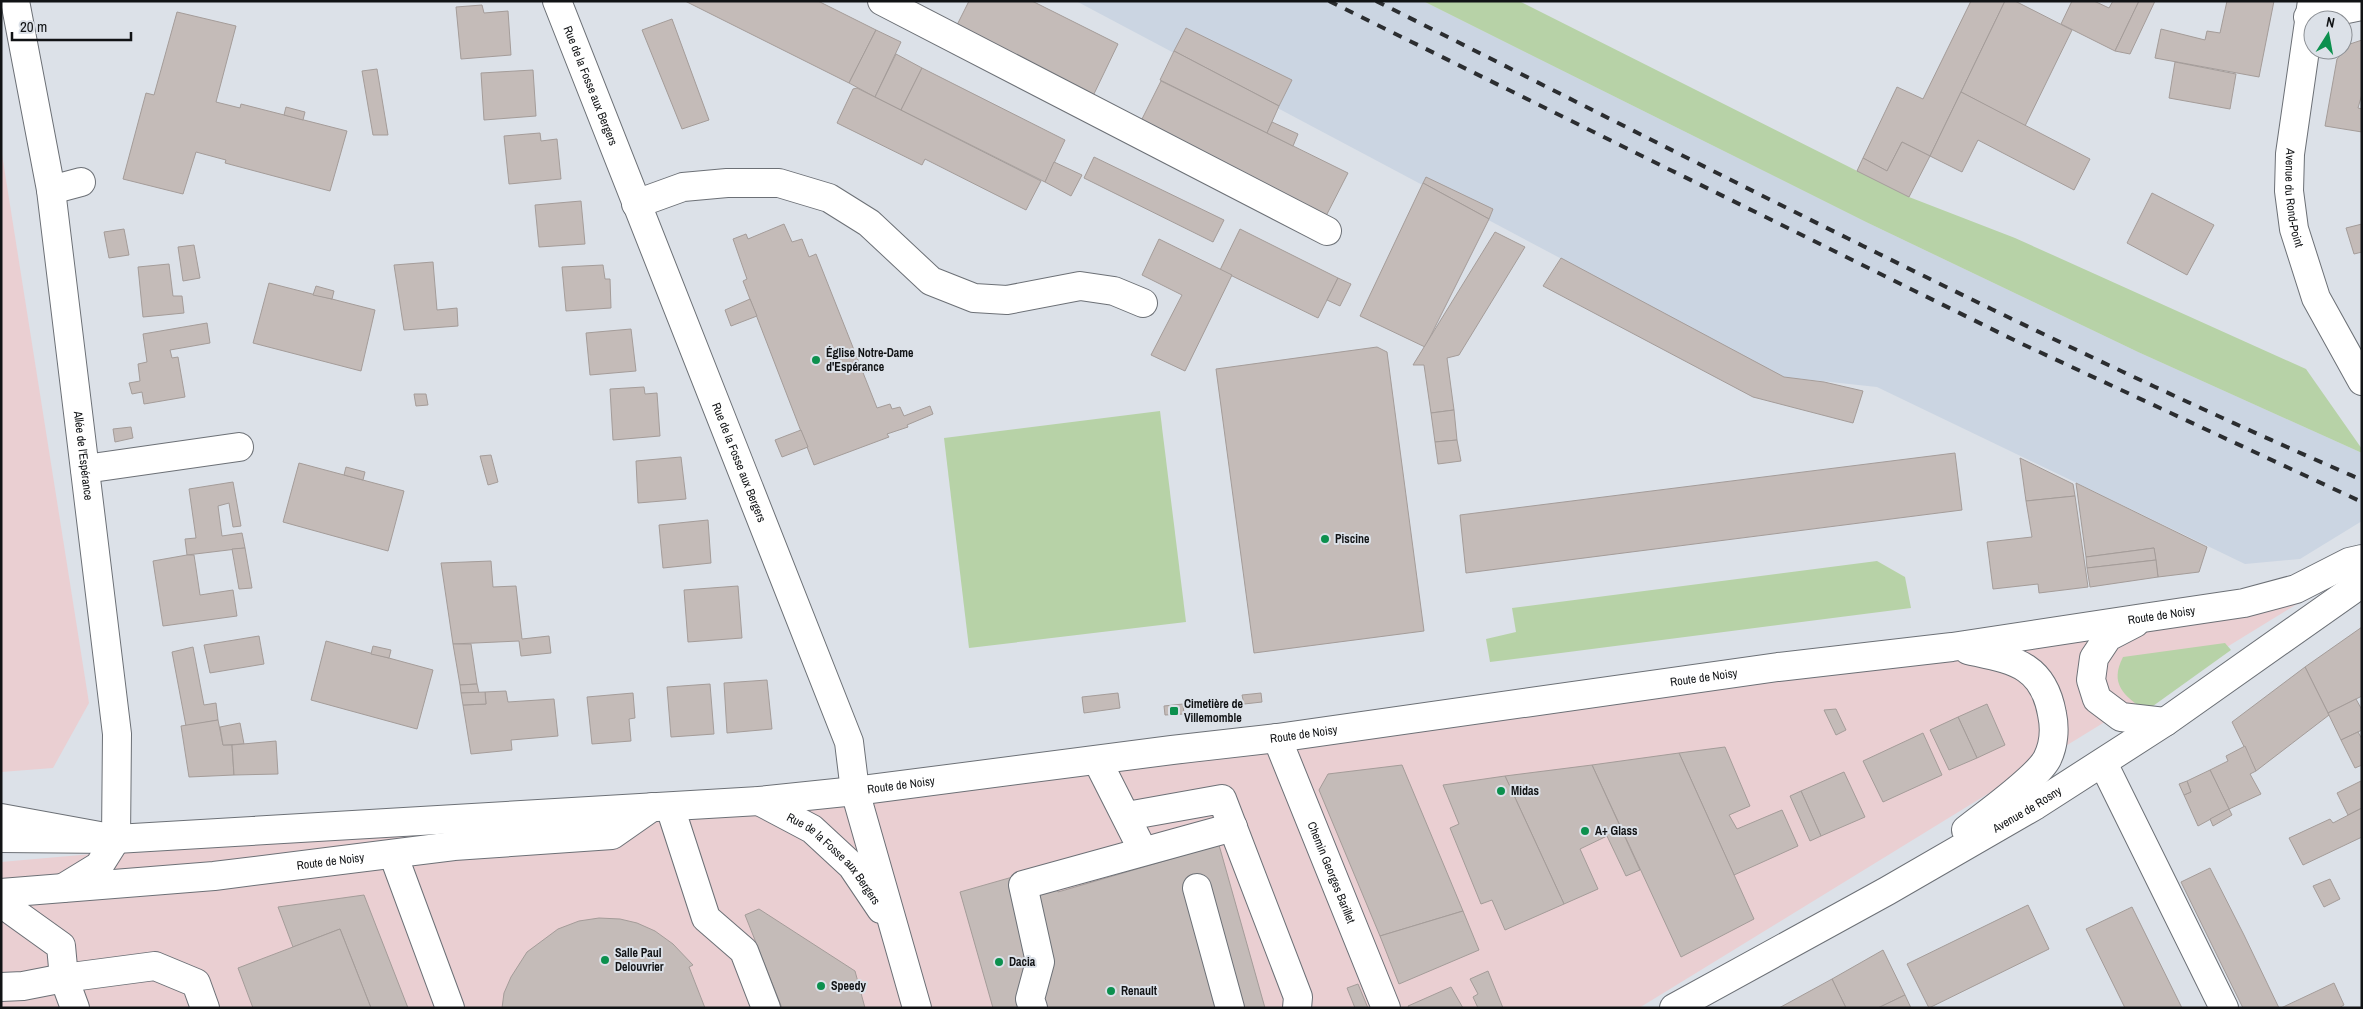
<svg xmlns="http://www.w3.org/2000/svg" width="2363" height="1009" font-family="'Archivo Narrow',sans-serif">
<rect width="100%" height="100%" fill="#dce1e8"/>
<!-- built -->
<path fill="#cbd5e2" d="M1076,1h347l443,221 272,130 224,101v68l-62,38 -55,5 -368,-177 -93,-10z"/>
<!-- industrial -->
<g fill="#eacfd2">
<path d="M1,148l88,555 -36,65 -52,4z"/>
<path d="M2362,564l-723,444h-1638v-146l91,-8 58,-2 267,-29 299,-19 1528,-201z"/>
</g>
<!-- green -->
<g fill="#b7d2a7">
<path d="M1423,1h96l390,196 106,41 291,131 56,80v4l-224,-101 -272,-130z"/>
<path d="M1160,411l26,211 -217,26 -25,-210z"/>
<path d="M1877,561l28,16 6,31 -421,54 -4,-23 30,-7 -4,-24z"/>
<path d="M2225,643l6,7 -85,61c-22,-15 -37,-27 -23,-54z"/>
</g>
<!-- building -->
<g fill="#c4bbb8" stroke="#a49c99">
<path d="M685,1h133l58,29 -27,53z"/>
<path d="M969,1h63l86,43 -26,54 -137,-69z"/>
<path d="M1971,1h34l-75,155 -28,-14 -15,29 -24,-13 34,-71 26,12z"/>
<path d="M2005,1h10l57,29 -47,96 -64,-34z"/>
<path d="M2072,1h22l15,7 4,-7h26l-24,50 -54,-27z"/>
<path d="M2139,1h16l-25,53 -15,-3z"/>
<path d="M2227,1h47l-15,76 -104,-19 6,-29 44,11 2,-9 13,2z"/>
<path d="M482,5l2,8 24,-2 3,44 -50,4 -5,-52z"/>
<path d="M177,12l59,14 -20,76 24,6 1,-4 106,27 -17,60 -105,-28 1,-3 -30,-8 -13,42 -60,-15 23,-86 8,2z"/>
<path d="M672,19l37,101 -27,9 -40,-99z"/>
<path d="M1186,28l106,52 -13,26 -105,-55z"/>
<path d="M876,30l25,12 -26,55 -26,-14z"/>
<path d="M2362,40v54l-4,14 4,1v23l-37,-6 12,-67 13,-15z"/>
<path d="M1174,51l105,55 -12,27 -107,-53z"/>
<path d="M896,54l26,14 -21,42 -26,-13z"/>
<path d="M2175,62l61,12 -6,35 -61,-11z"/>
<path d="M922,68l143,72 -20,42 -144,-72z"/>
<path d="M377,69l11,66h-15l-11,-64z"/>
<path d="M533,70l3,46 -52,4 -3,-47z"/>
<path d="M1161,81l187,92 -22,43 -186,-93z"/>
<path d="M857,88l184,93 -15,29 -101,-51 -3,6 -85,-42 16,-34z"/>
<path d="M1961,92l129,67 -16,31 -96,-50 -16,32 -32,-16z"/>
<path d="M286,107l19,5 -2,8 -19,-5z"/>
<path d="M1272,122l26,12 -5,12 -26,-13z"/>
<path d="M540,133l1,8 16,-2 4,40 -52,5 -5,-48z"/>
<path d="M1902,142l28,14 -21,41 -52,-26 6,-13 24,13z"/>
<path d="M1094,157l130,63 -11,22 -129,-64z"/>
<path d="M1054,162l28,13 -11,21 -26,-14z"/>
<path d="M1426,177l67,32 -4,10 -66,-36z"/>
<path d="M1423,183l66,36 -64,128 -65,-31z"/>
<path d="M2152,193l62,32 -27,50 -60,-32z"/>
<path d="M581,201l4,43 -46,3 -4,-42z"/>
<path d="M784,224l8,18 10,-3 7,18 7,-3 61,154 13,-4 2,5 8,-2 4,9 26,-10 3,8 -26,11 1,2 -21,7 2,3 -75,28 -71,-184 4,-2 -14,-40 13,-5 2,5z"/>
<path d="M2362,224v28l-8,2 -8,-26z"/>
<path d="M124,229l5,26 -20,3 -5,-26z"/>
<path d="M1240,229l98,49 -20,40 -98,-48z"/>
<path d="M1495,232l30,15 -66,108 -12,3 7,52 -23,3 -7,-48h-11z"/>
<path d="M1159,239l73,36 -47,96 -34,-16 31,-60 -40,-20z"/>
<path d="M194,245l6,33 -17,3 -5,-34z"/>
<path d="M1561,258l223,119 40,5 39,9 -10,32 -100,-26 -210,-111z"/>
<path d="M433,262l4,48 20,-2 1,18 -54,4 -10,-65z"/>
<path d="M169,264l4,32h9l2,17 -41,4 -5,-50z"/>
<path d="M603,265l2,14h5l1,29 -45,3 -4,-44z"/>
<path d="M1338,278l13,6 -11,22 -13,-6z"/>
<path d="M269,283l106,27 -14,61 -108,-28z"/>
<path d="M316,286l18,5 -2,8 -19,-4z"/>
<path d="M750,299l7,17 -26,10 -6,-16z"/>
<path d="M207,323l3,20 -40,7 2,8 6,-1 7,40 -41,7 -2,-12 -10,2 -3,-11 11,-2 -2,-17 9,-2 -4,-28z"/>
<path d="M631,329l5,42 -46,4 -4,-42z"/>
<path d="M1377,347l10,5 37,279 -170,22 -38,-284z"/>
<path d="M644,387l1,7 12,-1 3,43 -47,4 -3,-51z"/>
<path d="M414,394h12l2,11 -12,1z"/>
<path d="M1454,410l3,30 -22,2 -4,-29z"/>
<path d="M131,427l2,11 -18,4 -2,-13z"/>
<path d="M801,430l7,17 -26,10 -7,-17z"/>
<path d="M1457,440l4,21 -23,3 -3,-22z"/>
<path d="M1955,453l7,57 -496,63 -6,-58z"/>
<path d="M491,455l7,27 -10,3 -8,-29z"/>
<path d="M681,457l5,42 -48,4 -2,-42z"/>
<path d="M2020,458l53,26 2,12 -49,5z"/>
<path d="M299,463l105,28 -16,60 -105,-29z"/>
<path d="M346,467l19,5 -2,8 -19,-5z"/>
<path d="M233,482l8,44 -8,1 -4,-24 -11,3 4,30 20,-3 3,15 -58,7 -2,-16 11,-1 -7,-49z"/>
<path d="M2076,483l131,64 -8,25 -41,5 -4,-29 -68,9z"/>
<path d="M2075,496l13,91 -49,6 -1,-9 -45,5 -6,-47 45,-5 -6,-36z"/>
<path d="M708,520l3,43 -48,5 -4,-43z"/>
<path d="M245,548l7,40 -13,1 -7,-40z"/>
<path d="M2154,548l2,12 -69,8 -1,-11z"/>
<path d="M187,555h7l6,40 33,-5 4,26 -74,10 -10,-65z"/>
<path d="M2156,560l2,17 -68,10 -3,-19z"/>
<path d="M491,561l2,26 23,-1 6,53 27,-3 2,17 -30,3 -2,-15 -66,3 -12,-81z"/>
<path d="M738,586l4,52 -54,4 -4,-52z"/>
<path d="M2362,627v69l-34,17 -23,-46z"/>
<path d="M259,636l5,28 -54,9 -6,-28z"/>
<path d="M326,641l107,29 -16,59 -106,-29z"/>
<path d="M453,644h18l6,40 -17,1z"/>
<path d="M373,646l18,4 -2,8 -18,-4z"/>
<path d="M193,647l11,58 12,-2 2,17 -32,6 -14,-74z"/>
<path d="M2305,667l24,48 -73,56 -24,-49z"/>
<path d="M767,680l5,49 -45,4 -3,-50z"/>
<path d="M477,684l2,9h-18l-1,-8z"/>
<path d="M710,684l4,50 -43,3 -4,-50z"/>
<path d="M506,691l2,11 46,-3 4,37 -47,4 1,10 -41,4 -8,-49 23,-1 -1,-12z"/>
<path d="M485,692l1,12 -23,1 -2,-12z"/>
<path d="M633,693l2,25 -6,1 2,22 -39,3 -5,-47z"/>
<path d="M1118,693l2,15 -36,5 -2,-16z"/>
<path d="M1261,693l1,9 -18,2 -2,-9z"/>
<path d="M2356,699l6,11v20l-21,10 -13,-27z"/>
<path d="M1183,704l1,10 -19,1 -1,-9z"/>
<path d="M1987,704l18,41 -28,13 -19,-41z"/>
<path d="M1836,709l10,21 -10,5 -12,-25z"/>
<path d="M1958,717l19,41 -28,12 -19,-40z"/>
<path d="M218,720l5,25h9l2,30 -45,2 -8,-51z"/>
<path d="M240,723l4,21 -21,1 -3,-18z"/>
<path d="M2358,732l4,7v26l-7,3 -14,-28z"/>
<path d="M1923,733l19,42 -59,27 -20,-41z"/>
<path d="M276,741l2,33 -44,1 -2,-30z"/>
<path d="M2245,746l11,25 -6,3 11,20 -32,15 -19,-39 18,-9 -2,-5z"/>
<path d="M1725,747l25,59 -21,9 8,14 45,-19 16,36 -64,29 -55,-122z"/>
<path d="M1679,753l75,166 -73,38 -89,-192z"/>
<path d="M1402,765l61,146 -83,25 -61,-146 9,-16z"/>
<path d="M1592,765l48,105 -14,6 -19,-40 -27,13 18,40 -34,15 -59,-128z"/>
<path d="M2210,770l19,39 -31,17 -14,-31 7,-3 -4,-11z"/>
<path d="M1844,772l21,45 -44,19 -20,-45z"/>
<path d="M1505,776l59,128 -59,26 -13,-30 -11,4 -31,-76 9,-4 -16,-39z"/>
<path d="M2187,781l4,11 -7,3 -5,-11z"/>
<path d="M2361,781l1,27 -14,7 -11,-22z"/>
<path d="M1801,791l20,45 -11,5 -20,-45z"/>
<path d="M2362,808v29l-59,28 -14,-27 41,-19 3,4z"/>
<path d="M2229,809l3,6 -19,11 -3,-7z"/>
<path d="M1219,845l46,163h-272l-33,-116 91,-26 7,26z"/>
<path d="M2210,868l34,67 35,73h-36l-62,-126z"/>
<path d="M2330,879l10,20 -16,8 -11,-21z"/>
<path d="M364,895l44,113h-37l-31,-79 -47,18 -15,-40z"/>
<path d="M2028,905l21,44 -120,59 -22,-44z"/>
<path d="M2132,907l50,101h-57l-39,-79z"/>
<path d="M759,909l96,62 10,37h-83l-37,-93z"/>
<path d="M1463,911l16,39 -80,34 -19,-48z"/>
<path d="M599,918l21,1 17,4 18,8 18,13 20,21 -4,2 16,41h-203l2,-15 7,-16 16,-25 31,-23 21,-8z"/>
<path d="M340,929l31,79h-118l-15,-40z"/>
<path d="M1883,950l22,45 -27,13h-32l-14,-29z"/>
<path d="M1488,971l15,37h-25l-5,-11 5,-3 -8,-15z"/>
<path d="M1832,979l14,29h-67z"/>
<path d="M2334,983l10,22 -5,3h-58z"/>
<path d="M1358,984l10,24h-13l-8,-20z"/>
<path d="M1451,987l12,21h-54l-1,-2z"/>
<path d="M1905,995l6,13h-33z"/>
</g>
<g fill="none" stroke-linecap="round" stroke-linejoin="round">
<!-- minor casing -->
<g stroke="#6c7076" stroke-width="30">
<g id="minor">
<path id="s1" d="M15,1l36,189 66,544 -1,105 -17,27 -36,22"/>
<path id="s2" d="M557,1l292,741 6,49 62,217"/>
<path d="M882,1l445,230"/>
<path id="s3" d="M2312,1l-22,153 -1,37 5,38 22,69 46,83"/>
<path d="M2308,17l54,-11"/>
<path d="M51,190l30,-8"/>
<path d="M636,204l47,-17 44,-4h52l50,15 40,25 62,58 43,17 33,2 73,-14 34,5 29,12"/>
<path d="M85,469l154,-22"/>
<path id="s4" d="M1277,738l109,270"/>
<path d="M1097,760l41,81"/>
<path d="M2103,763l121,245"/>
<path id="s5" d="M759,801l53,28 40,37 29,43"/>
<path d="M670,807l36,111 38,33 22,57"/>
<path d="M1127,816l95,-17 76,198 -1,11"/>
<path d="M393,854l57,154"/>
<path d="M1197,888l33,120"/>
<path d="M1,903l60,43 3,32 11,30"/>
<path d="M1,987l22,-1 41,-8 91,-12 41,17 9,25"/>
<path d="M1033,1008l-3,-9 10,-37 -17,-77 210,-58"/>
</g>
</g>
<!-- major casing -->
<g stroke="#6c7076" stroke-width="30">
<g id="major">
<path d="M2135,623l-27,14 -14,21 -3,22 6,19 24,18 44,5"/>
<path d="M1966,830c20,-16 70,-51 81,-71 7,-14 8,-31 5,-45 -9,-51 -40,-54 -84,-64"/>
<path id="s6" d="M1,838l115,1 643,-38 96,-10 317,-41 105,-12 501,-71 174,-20 191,-29 101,-15 52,-14 53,-27 13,-3"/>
<path id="s7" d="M1,893l213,-17 240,-30 158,-11 40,-28"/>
<path id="s8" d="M1674,1008l213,-117 149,-86 129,-83 197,-139"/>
</g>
</g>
<!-- highway casing -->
<g stroke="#6c7076" stroke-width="30">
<path id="highway" d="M1,818l115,21"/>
</g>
<!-- minor -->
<use href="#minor" stroke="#fff" stroke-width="28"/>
<!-- major -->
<use href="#major" stroke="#fff" stroke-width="28"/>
<!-- highway -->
<use href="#highway" stroke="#fff" stroke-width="28"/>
<!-- rail -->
<g stroke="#2b2d30" stroke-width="4" stroke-dasharray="9 9" stroke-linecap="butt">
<path d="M1329,1l689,341 344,160"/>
<path d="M1376,1c326,163 651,334 986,479"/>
</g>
</g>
<!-- markers -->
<g fill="#0c904e" stroke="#dce1e8" stroke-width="2">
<circle cx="816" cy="360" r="5"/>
<circle cx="1325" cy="539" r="5"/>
<rect x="1169" y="706" width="10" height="10" rx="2.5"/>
<circle cx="1501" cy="791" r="5"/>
<circle cx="1585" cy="831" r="5"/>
<circle cx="605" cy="960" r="5"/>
<circle cx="999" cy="962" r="5"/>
<circle cx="821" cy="986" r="5"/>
<circle cx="1111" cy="991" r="5"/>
</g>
<g text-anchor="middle" stroke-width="4" stroke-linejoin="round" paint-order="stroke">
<!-- street labels -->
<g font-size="12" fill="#111315" stroke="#dce1e8">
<text dy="4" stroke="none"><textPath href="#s2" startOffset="91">Rue de la Fosse aux Bergers</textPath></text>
<text dy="4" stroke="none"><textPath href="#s3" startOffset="199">Avenue du Rond-Point</textPath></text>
<text dy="4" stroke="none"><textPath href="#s1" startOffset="460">Allée de l'Espérance</textPath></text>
<text dy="4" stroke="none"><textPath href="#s2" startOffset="496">Rue de la Fosse aux Bergers</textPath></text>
<text dy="4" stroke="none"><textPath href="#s6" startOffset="2174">Route de Noisy</textPath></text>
<text dy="4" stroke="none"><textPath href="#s6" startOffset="1712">Route de Noisy</textPath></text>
<text dy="4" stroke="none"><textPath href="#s6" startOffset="1308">Route de Noisy</textPath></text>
<text dy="4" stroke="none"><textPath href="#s6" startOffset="902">Route de Noisy</textPath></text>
<text dy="4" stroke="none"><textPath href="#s8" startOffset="405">Avenue de Rosny</textPath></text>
<text dy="4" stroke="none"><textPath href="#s5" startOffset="96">Rue de la Fosse aux Bergers</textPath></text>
<text dy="4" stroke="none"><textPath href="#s7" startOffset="331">Route de Noisy</textPath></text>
<text dy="4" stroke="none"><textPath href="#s4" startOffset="145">Chemin Georges Barillet</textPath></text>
</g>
<!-- poi labels -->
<g font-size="12" font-weight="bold" fill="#111315" stroke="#dce1e8" text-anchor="start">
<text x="826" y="357">Église Notre-Dame<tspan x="826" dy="14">d'Espérance</tspan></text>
<text x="1335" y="543">Piscine</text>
<text x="1184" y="708">Cimetière de<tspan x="1184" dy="14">Villemomble</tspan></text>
<text x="1511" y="795">Midas</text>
<text x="1595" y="835">A+ Glass</text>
<text x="615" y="957">Salle Paul<tspan x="615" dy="14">Delouvrier</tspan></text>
<text x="1009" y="966">Dacia</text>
<text x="831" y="990">Speedy</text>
<text x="1121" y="995">Renault</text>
</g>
</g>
<!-- border -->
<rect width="2363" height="1009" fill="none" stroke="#111315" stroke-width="5"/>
<!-- north arrow -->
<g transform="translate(2328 35) rotate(11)"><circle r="24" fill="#dce1e8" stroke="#8b8f94"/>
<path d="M0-4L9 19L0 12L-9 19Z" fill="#0c904e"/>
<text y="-8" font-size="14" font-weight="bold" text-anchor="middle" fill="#111315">N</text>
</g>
<!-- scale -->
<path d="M12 32v8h119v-8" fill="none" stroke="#111315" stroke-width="2.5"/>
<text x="20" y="32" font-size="15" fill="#111315" stroke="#dce1e8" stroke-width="4" paint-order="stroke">20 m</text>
</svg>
